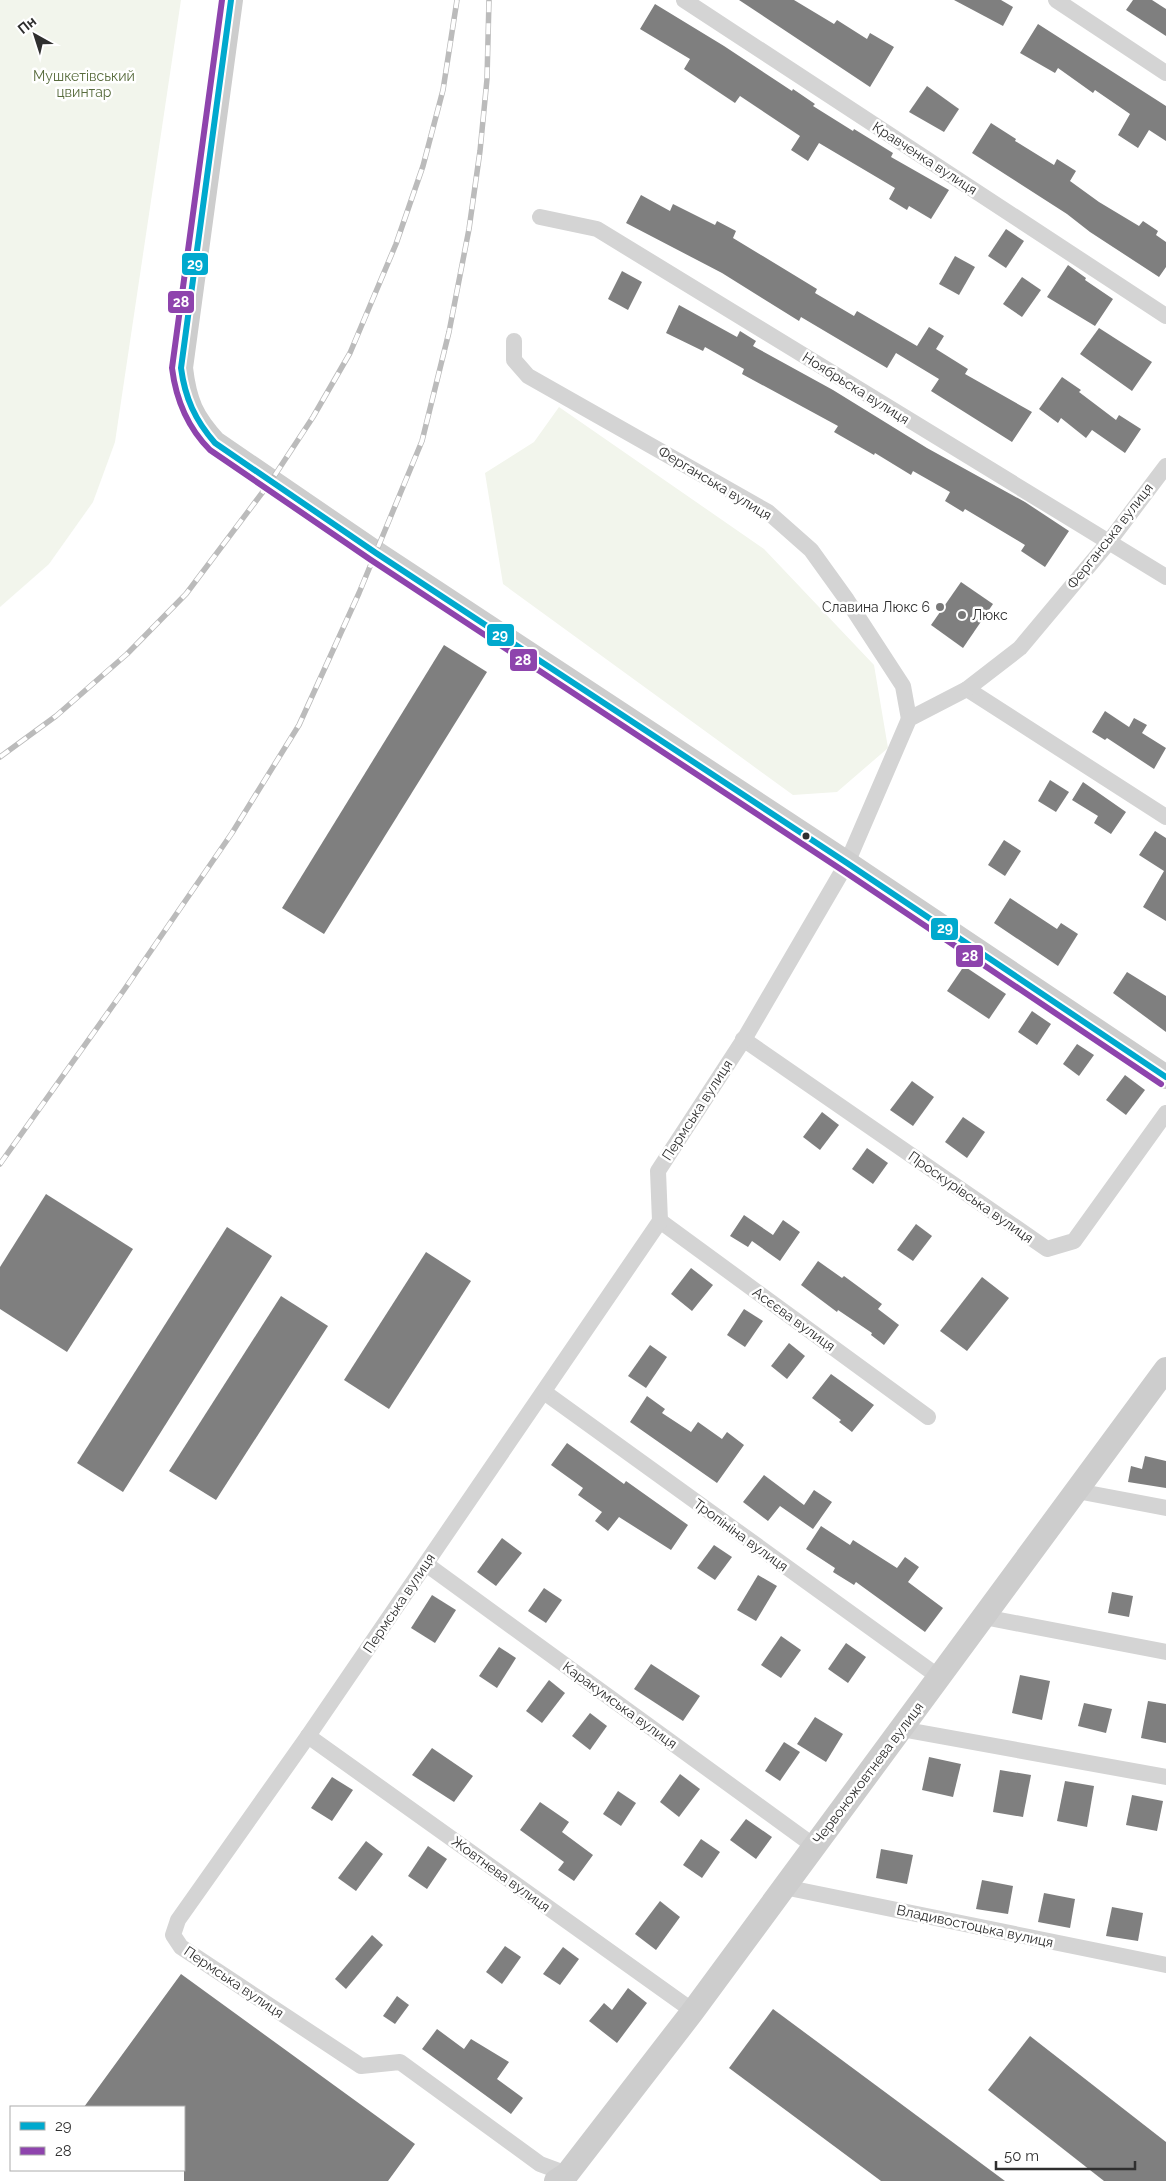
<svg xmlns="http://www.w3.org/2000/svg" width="1166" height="2181" font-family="Raleway,sans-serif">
<rect width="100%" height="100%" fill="#fff"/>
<!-- green -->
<g fill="#f2f5ec">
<path d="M0,0h181l-66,442 -22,60 -44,62 -49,43z"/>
<path d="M559,407l205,142 110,116 14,83 -51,44 -44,3 -290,-211 -18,-111 49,-31z"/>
</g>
<!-- building -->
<g fill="#7f7f7f">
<path d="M739,0h55l40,24 3,-4 30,19 3,-6 24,14 -24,40z"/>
<path d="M954,0h47l12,7 -10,19z"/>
<path d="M1133,0h19l14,9v27l-40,-26z"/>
<path d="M655,4l69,42 68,45 1,-2 22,15 -2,2 40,25 1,-2 39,24 -2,4 58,33 -18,29 -22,-13 -2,4 -18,-11 6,-11 -76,-45 -11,18 -17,-11 9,-14 -60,-40 -5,7 -51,-34 6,-10 -50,-30z"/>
<path d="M1038,24l128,82v35l-17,-11 -11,18 -20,-13 12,-21 -35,-24 -2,3 -35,-25 -3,5 -35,-20z"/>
<path d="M927,86l32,23 -15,23 -35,-20z"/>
<path d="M991,123l25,16 -1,2 39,24 3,-6 19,12 -6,10 29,21 40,24 4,-5 15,10 -2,4 10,7v25l-7,10 -69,-45 -23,-18 -95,-61z"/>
<path d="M641,195l29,16 3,-7 42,21 2,-4 19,10 -3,7 84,51 -2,4 39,23 3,-5 60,35 12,-19 15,9 -8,13 32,20 -3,5 67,38 -20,30 -81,-51 8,-12 -43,-26 -9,15 -86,-51 -2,4 -77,-48 -96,-50z"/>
<path d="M1006,229l18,12 -18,27 -18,-12z"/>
<path d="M955,256l20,11 -16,28 -20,-11z"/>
<path d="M1068,265l18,13 -1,2 28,19 -18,27 -48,-29z"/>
<path d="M622,271l20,11 -14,28 -20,-11z"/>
<path d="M1022,277l19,13 -19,27 -19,-13z"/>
<path d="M679,305l58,32 3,-6 16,10 -3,5 80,44 94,58 98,54 44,29 -24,36 -24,-16 4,-6 -60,-36 -2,3 -18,-11 5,-9 -37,-21 -2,4 -36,-22 -1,2 -40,-23 4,-6 -96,-52 2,-5 -39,-22 -2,4 -37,-18z"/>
<path d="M1099,328l53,34 -20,29 -52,-37z"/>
<path d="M1062,377l19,13 -2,2 37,28 3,-5 22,14 -16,24 -33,-23 -6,8 -25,-20 -3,5 -19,-14z"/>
<path d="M961,582l32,22 -30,44 -32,-23z"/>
<path d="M444,645l43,27 -163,262 -42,-26z"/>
<path d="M1105,711l24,16 5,-9 13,7 -5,8 24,15 -12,21 -47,-31 -2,2 -13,-8z"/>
<path d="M1050,780l19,12 -13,20 -18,-11z"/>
<path d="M1083,782l43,30 -15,22 -17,-11 4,-7 -26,-16z"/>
<path d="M1155,831l11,7v83l-23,-14 21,-36 -25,-16z"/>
<path d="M1004,840l17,11 -16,25 -17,-11z"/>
<path d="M1010,898l47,31 4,-6 17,11 -20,32 -64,-43z"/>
<path d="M964,966l42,28 -17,25 -42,-28z"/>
<path d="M1127,972l39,24v36l-53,-39z"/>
<path d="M1032,1011l19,13 -14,21 -19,-13z"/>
<path d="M1077,1044l17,11 -15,21 -16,-12z"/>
<path d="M1125,1075l20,15 -19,25 -20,-15z"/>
<path d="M912,1081l22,16 -21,29 -23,-16z"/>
<path d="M822,1112l17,13 -19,25 -17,-13z"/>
<path d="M963,1117l22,15 -18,26 -22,-16z"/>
<path d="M867,1148l21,15 -15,21 -21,-15z"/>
<path d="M46,1194l87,55 -66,103 -67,-43v-42z"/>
<path d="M744,1215l29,20 10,-15 17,12 -20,29 -28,-20 -4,6 -18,-11z"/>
<path d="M916,1224l16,12 -19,25 -16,-11z"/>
<path d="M227,1227l45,29 -149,236 -46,-29z"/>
<path d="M426,1252l45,29 -82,128 -45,-29z"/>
<path d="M818,1261l24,17 2,-2 38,28 -4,5 21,16 -15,20 -13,-10 1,-2 -34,-23 -1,2 -36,-27z"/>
<path d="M691,1268l22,17 -21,26 -21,-17z"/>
<path d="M982,1277l27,21 -42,53 -27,-20z"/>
<path d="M281,1296l47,30 -112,174 -47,-29z"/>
<path d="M744,1309l19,12 -18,26 -18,-12z"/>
<path d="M789,1343l16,13 -18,23 -16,-13z"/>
<path d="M650,1345l17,12 -21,31 -18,-12z"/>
<path d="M831,1374l43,31 -22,27 -13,-10 2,-2 -29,-22z"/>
<path d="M647,1396l18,13 -3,4 29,19 7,-10 24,17 5,-7 17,13 -27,38 -87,-61z"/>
<path d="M567,1443l57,41 2,-3 62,44 -17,25 -52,-33 -11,14 -13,-10 7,-9 -24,-17 5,-7 -32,-23z"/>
<path d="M1145,1456l21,5v27l-38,-6 3,-16 11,3z"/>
<path d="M764,1475l40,30 10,-15 18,12 -19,27 -33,-23 -12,15 -25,-19z"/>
<path d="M821,1526l29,19 3,-5 44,28 8,-11 14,10 -11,15 35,26 -18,24 -69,-50 -2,3 -21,-13 2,-4 -29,-19z"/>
<path d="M502,1538l20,15 -26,33 -19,-14z"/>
<path d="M714,1545l18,12 -17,23 -18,-12z"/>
<path d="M758,1575l19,11 -21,35 -19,-11z"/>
<path d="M544,1588l18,12 -16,23 -18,-12z"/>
<path d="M1112,1592l21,4 -4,21 -21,-4z"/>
<path d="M432,1595l24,15 -21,33 -24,-15z"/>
<path d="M781,1636l20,14 -20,28 -20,-13z"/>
<path d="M846,1643l20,14 -18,26 -20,-14z"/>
<path d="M499,1647l17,11 -19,30 -18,-12z"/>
<path d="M651,1664l49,32 -17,25 -49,-32z"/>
<path d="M1020,1675l30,6 -8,39 -30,-7z"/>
<path d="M549,1680l16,13 -23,30 -16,-12z"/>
<path d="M1148,1701l18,3v39l-25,-5z"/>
<path d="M1084,1703l28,6 -6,24 -28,-7z"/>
<path d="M590,1713l17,13 -17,24 -18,-14z"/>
<path d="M815,1717l28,17 -17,28 -29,-18z"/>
<path d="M784,1742l16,10 -20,29 -15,-10z"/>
<path d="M432,1748l41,28 -19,26 -42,-27z"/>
<path d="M929,1757l32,7 -8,33 -31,-7z"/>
<path d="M1000,1770l31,5 -8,42 -30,-5z"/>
<path d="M680,1774l20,15 -21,28 -19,-15z"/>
<path d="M332,1777l21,13 -21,31 -21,-13z"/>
<path d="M1065,1781l29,5 -7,41 -30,-6z"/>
<path d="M618,1791l18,12 -15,23 -18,-12z"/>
<path d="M1132,1795l31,6 -6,30 -31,-6z"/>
<path d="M540,1802l29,20 -7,10 31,23 -19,26 -16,-11 6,-8 -44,-32z"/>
<path d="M746,1819l26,18 -16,22 -26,-19z"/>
<path d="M701,1839l19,13 -18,26 -19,-13z"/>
<path d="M366,1841l17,13 -27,37 -18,-13z"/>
<path d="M428,1846l19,13 -20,30 -19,-13z"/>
<path d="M881,1849l32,6 -6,29 -31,-6z"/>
<path d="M982,1880l31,6 -5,28 -32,-5z"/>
<path d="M1044,1893l31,6 -5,29 -32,-6z"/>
<path d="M660,1901l20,16 -24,33 -21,-16z"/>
<path d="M1112,1907l31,6 -5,28 -32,-5z"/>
<path d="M372,1935l11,10 -37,44 -11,-10z"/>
<path d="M505,1946l16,11 -19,27 -16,-12z"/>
<path d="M563,1947l16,12 -19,26 -17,-11z"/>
<path d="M181,1974l234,170 -27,37h-204v-74h-100z"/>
<path d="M628,1988l19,15 -30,40 -28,-22 15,-18 8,7z"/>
<path d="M397,1996l12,9 -14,19 -12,-8z"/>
<path d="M773,2009l232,172h-124l-152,-113z"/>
<path d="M437,2029l27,20 7,-10 38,23 -12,17 26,19 -12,16 -89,-65z"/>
<path d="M1030,2036l136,106v39h-62l-116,-91z"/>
</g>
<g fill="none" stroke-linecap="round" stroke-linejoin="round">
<!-- street -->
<g stroke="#d4d4d4" stroke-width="16">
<path d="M684,0l482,316"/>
<path d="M1056,0l110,73"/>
<path d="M540,217l57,12 569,348"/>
<path d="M514,341v19l14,16 240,136 43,38 36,50 56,86 6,33"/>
<path d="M967,689l199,128"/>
<path d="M743,1039l304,210 27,-8 92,-128"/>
<path d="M660,1221l268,196"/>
<path d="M544,1392l395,285"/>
<path d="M1077,1491l89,17"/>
<path d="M426,1564l388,282"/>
<path d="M984,1617l182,35"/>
<path d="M901,1729l265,48"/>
<path d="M308,1736l385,275"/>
<path d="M784,1887l382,78"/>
<path d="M567,2174l-27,-10 -140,-102 -39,4 -180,-119 -8,-12 5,-15 130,-184 352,-515 -2,-50 88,-135 101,-173 62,-144 58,-30 53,-41 88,-105 58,-77"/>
</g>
<!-- secondary -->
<g stroke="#cdcdcd" stroke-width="24">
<path d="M231,0l-50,368c4,34 11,50 34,75l161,110 471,310 319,214"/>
<path d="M556,2181l11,-7 126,-163 473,-642"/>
</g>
<!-- rail casing -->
<g stroke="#bbb" stroke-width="5.5">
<g id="rail">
<path d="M0,757l56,-41 71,-62 59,-60 85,-113 42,-64 37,-64 46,-109 27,-78 20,-76 14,-90"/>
<path d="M0,1164l124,-174 108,-157 67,-108 60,-132 63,-152 27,-109 20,-103 11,-78 7,-72 2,-79"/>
</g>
</g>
<!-- rail -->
<use href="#rail" stroke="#fff" stroke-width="4" stroke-dasharray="11" stroke-linecap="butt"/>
<!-- bus-1 casing -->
<g stroke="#fff" stroke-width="10">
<path id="bus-1" d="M231,0l-50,368c4,30 14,52 34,75l161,110 471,310 319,214"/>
</g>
<!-- bus-2 casing -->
<g stroke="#fff" stroke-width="10">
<path id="bus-2" d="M222,0l-50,368c4,32 15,59 38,82l161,110 471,310 319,214"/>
</g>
<!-- bus-1 -->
<use href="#bus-1" stroke="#00a9ce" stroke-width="6"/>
<!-- bus-2 -->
<use href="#bus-2" stroke="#8e44ad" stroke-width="6"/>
</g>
<!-- markers -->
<g fill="#787878" stroke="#fff" stroke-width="2">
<circle cx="940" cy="607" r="5"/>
<circle cx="962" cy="615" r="5"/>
</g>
<circle fill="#2f2f2f" stroke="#fff" stroke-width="2" cx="806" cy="836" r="4.5"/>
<g text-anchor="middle" stroke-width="5" stroke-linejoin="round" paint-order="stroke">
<!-- park labels -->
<g font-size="14" fill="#576b3c" stroke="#fff">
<text x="84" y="81">Мушкетівський<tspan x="84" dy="16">цвинтар</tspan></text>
</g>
<!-- street labels -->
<g font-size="14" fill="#2f2f2f" stroke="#fff">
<text transform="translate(925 158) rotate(33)" y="5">Кравченка вулиця</text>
<text transform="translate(856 388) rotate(32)" y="5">Ноябрьска вулиця</text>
<text transform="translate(715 483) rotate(31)" y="5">Ферганська вулиця</text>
<text transform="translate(1110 536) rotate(-52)" y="5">Ферганська вулиця</text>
<text transform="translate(697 1110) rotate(-57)" y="5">Пермська вулиця</text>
<text transform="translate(971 1197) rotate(35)" y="5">Проскурівська вулиця</text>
<text transform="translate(794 1319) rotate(36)" y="5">Асєєва вулиця</text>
<text transform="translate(741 1535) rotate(36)" y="5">Тропініна вулиця</text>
<text transform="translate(399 1603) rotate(-56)" y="5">Пермська вулиця</text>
<text transform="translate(620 1705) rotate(36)" y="5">Каракумська вулиця</text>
<text transform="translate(868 1773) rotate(-53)" y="5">Червоножовтнева вулиця</text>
<text transform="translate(501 1874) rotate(36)" y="5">Жовтнева вулиця</text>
<text transform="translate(975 1926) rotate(12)" y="5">Владивостоцька вулиця</text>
<text transform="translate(234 1982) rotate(34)" y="5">Пермська вулиця</text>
</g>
<!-- poi labels -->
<g font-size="14" fill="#2f2f2f" stroke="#fff" text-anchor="end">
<text x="930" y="612">Славина Люкс 6</text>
<text x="972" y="620" text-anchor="start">Люкс</text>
</g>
</g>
<g stroke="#fff" stroke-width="2">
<rect x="181" y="252" width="28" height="24" rx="5" fill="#00a9ce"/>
<rect x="167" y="290" width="28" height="24" rx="5" fill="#8e44ad"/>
<rect x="486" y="623" width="29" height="24" rx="5" fill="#00a9ce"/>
<rect x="509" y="648" width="29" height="24" rx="5" fill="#8e44ad"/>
<rect x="930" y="917" width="29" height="24" rx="5" fill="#00a9ce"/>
<rect x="955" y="944" width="29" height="24" rx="5" fill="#8e44ad"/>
</g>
<g font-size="14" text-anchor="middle" font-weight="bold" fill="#fff">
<text x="195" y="269">29</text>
<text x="181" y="307">28</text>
<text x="500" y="640">29</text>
<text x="523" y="665">28</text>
<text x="945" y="933">29</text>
<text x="970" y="961">28</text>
</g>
<!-- legend -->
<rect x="10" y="2106" width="175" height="65" fill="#ffffff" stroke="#acacac"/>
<rect x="20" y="2122" width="25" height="8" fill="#00a9ce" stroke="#acacac"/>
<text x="55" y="2131" font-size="15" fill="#2f2f2f">29</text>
<rect x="20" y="2147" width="25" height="8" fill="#8e44ad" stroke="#acacac"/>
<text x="55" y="2156" font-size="15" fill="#2f2f2f">28</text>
<!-- north arrow -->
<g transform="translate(35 35) rotate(321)" stroke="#ffffff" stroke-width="4" paint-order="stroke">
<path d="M0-4L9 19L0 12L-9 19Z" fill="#2f2f2f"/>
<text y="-8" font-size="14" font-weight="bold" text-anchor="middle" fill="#2f2f2f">Пн</text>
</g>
<!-- scale -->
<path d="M996 2161v8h139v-8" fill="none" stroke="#2f2f2f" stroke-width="2.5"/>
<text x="1004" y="2161" font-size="15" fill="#2f2f2f" stroke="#ffffff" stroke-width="4" paint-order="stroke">50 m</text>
</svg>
